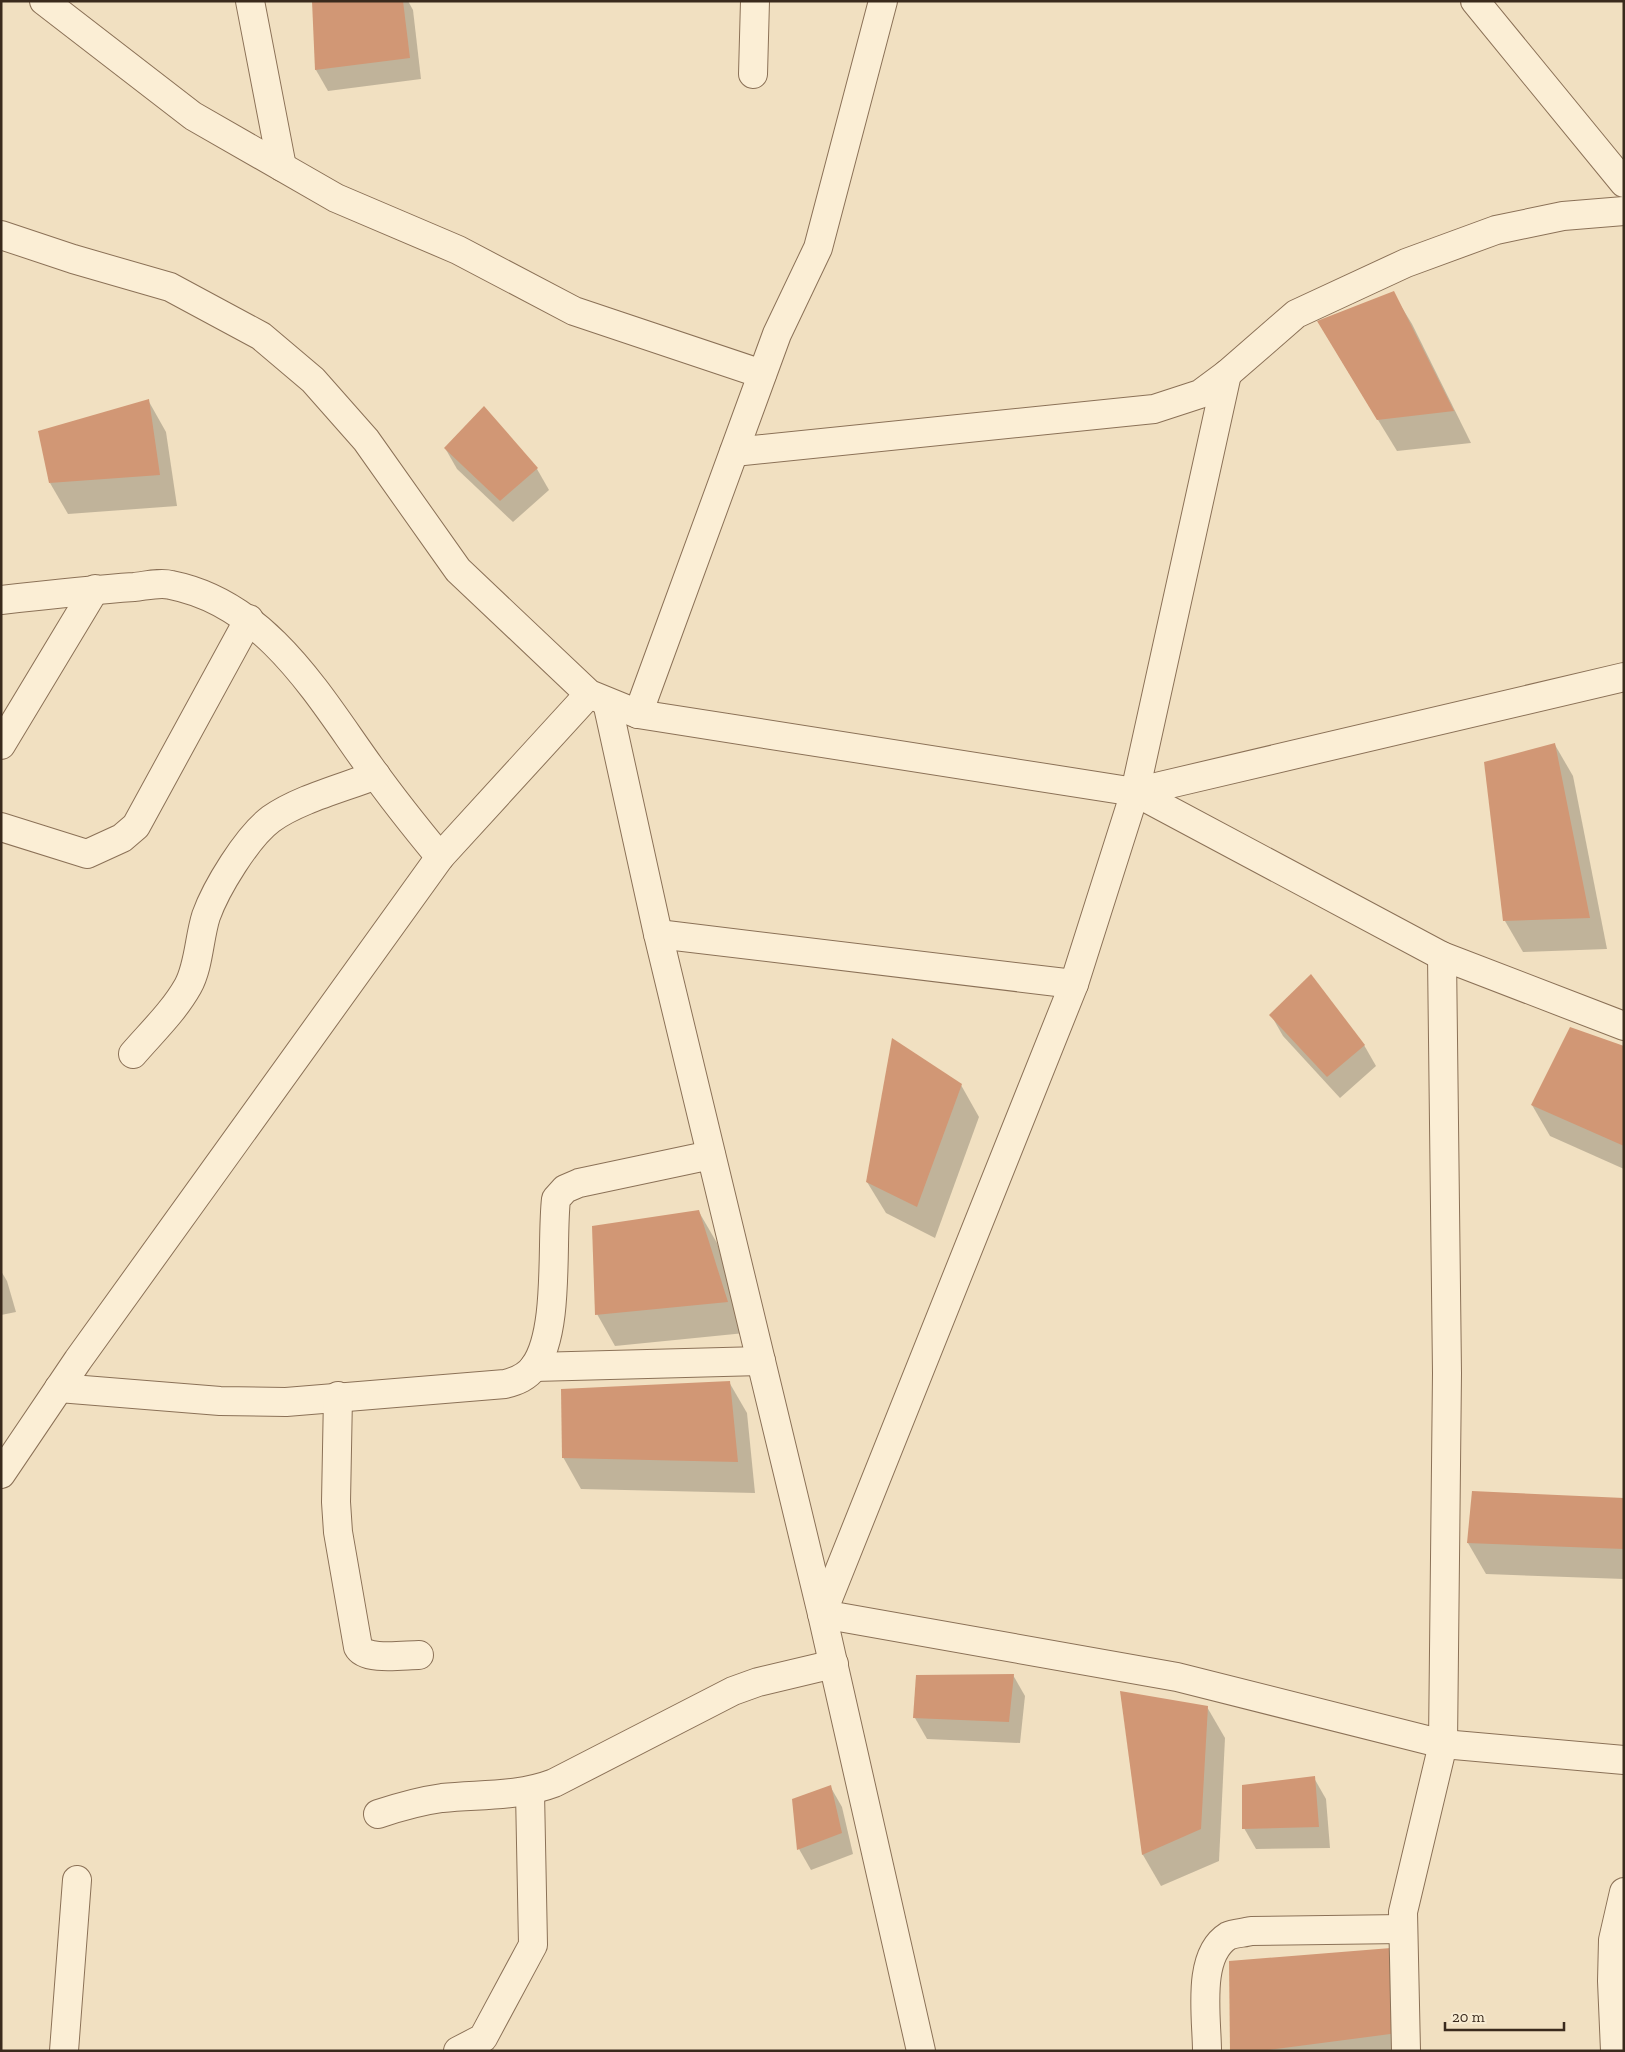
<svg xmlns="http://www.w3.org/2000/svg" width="1625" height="2052" font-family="'Zilla Slab',serif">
<rect width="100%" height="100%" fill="#f1e0c1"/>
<!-- shadow -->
<g fill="#0003">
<path d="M313,1h95l5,9 8,69 -93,12 -12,-21z"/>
<path d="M1393,293l19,31 59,119 -74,8 -60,-98z"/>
<path d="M148,400l18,32 11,74 -109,8 -18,-31z"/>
<path d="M484,408l53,61 12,21 -36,32 -56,-53 -12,-21z"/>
<path d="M1555,745l18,31 34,173 -84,3 -18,-31z"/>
<path d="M1271,1015l93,30 12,21 -36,32 -57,-62z"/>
<path d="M1624,1048v121l-74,-33 -18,-31z"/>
<path d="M961,1085l18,32 -44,121 -49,-25 -19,-31z"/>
<path d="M699,1212l18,31 28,90 -130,13 -18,-32z"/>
<path d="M1,1271l6,10 9,31 -15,3z"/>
<path d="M729,1382l18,31 8,80 -174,-4 -18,-32z"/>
<path d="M1624,1499v80l-138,-5 -18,-31z"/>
<path d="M1013,1675l12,21 -5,47 -93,-4 -12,-21z"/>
<path d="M1122,1692l85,15 18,31 -6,123 -58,25 -18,-31z"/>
<path d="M1314,1778l12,21 4,49 -74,1 -12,-21z"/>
<path d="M830,1786l12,21 11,47 -42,16 -12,-21z"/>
<path d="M1390,1949l25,102h-184z"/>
</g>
<!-- building -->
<g fill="#d19775">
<path d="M312,1h91l7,57 -95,12z"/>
<path d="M1394,291l60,120 -77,9 -60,-99z"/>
<path d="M149,399l11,76 -111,8 -11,-52z"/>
<path d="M484,406l54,62 -38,33 -56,-53z"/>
<path d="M1555,743l35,175 -87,3 -19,-159z"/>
<path d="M1311,974l54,71 -38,32 -58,-62z"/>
<path d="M1570,1027l54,19v100l-93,-41z"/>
<path d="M892,1038l70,46 -45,123 -51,-25z"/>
<path d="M699,1210l29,92 -133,13 -3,-89z"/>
<path d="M730,1381l8,81 -176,-4 -1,-69z"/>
<path d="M1472,1491l152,7v51l-157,-6z"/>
<path d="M1014,1674l-5,48 -96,-4 3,-43z"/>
<path d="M1120,1691l88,15 -7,123 -59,26z"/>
<path d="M1315,1776l4,51 -77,2v-44z"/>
<path d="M831,1785l11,48 -45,17 -5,-51z"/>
<path d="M1391,1948l7,85 -138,18h-30l-1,-90z"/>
</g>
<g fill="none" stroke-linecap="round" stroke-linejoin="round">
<!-- minor casing -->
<g stroke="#8b7157" stroke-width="30">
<g id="minor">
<path d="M44,1l149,115 143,82 122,52 116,61 188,63"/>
<path d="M250,1l32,166"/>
<path d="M1475,1l149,182"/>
<path d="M753,74l2,-73"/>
<path d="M1,235l72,24 97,28 91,49 52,44 53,60 92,130 131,124 49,20 497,78 307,164 182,70"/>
<path d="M1227,374l-92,418 -61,192 -252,630 355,63 266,67 181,16"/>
<path d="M734,452l420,-43 46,-15 27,-20 69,-60 110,-51 90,-33 67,-14 61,-5"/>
<path d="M1,600c44,-5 88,-10 133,-13 11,-1 26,-5 37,-2 96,19 147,110 199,182 22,31 46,61 70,90"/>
<path d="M607,702l51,232 164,680 99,437"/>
<path d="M638,714l139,-380 41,-86 65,-247"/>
<path d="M1,745l94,-156"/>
<path d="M1135,792l489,-115"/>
<path d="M1,827l86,27 35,-16 14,-12 113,-207"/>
<path d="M658,934l416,50"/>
<path d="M133,1054c19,-22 41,-43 55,-68 11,-20 11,-48 18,-70 10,-28 41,-79 65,-97 28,-20 72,-31 105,-44"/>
<path d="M534,1367l227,-6"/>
<path d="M59,1388l161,13 66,1 219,-18c12,-3 22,-7 29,-17 26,-35 17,-124 22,-168l9,-10 14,-6 132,-28"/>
<path d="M338,1396l-2,106 2,30 20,115c7,14 46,8 61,8"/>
<path d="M1,1474l77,-114 362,-503 149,-163"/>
<path d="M378,1814c21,-7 42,-13 64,-16 39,-4 75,-1 112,-15l179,-92 25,-9 76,-18"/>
<path d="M64,2051l13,-171"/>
<path d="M458,2051l25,-13 50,-93 -3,-153"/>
<path d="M1207,2051c0,-33 -11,-95 21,-115 6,-3 16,-3 23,-5l152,-2"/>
<path d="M1406,2051l-3,-139 40,-168 4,-371 -5,-417"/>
<path d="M1615,2051l-3,-70 1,-41 11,-48"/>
</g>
</g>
<!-- minor -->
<use href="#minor" stroke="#fbeed5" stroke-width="28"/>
</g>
<!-- border -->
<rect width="1625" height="2052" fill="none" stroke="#3a2a1d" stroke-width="5"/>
<!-- scale -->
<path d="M1445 2022v8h119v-8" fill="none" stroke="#3a2a1d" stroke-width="2.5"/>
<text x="1452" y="2022" font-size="15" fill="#3a2a1d" stroke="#f7ebd1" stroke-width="4" paint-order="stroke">20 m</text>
</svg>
